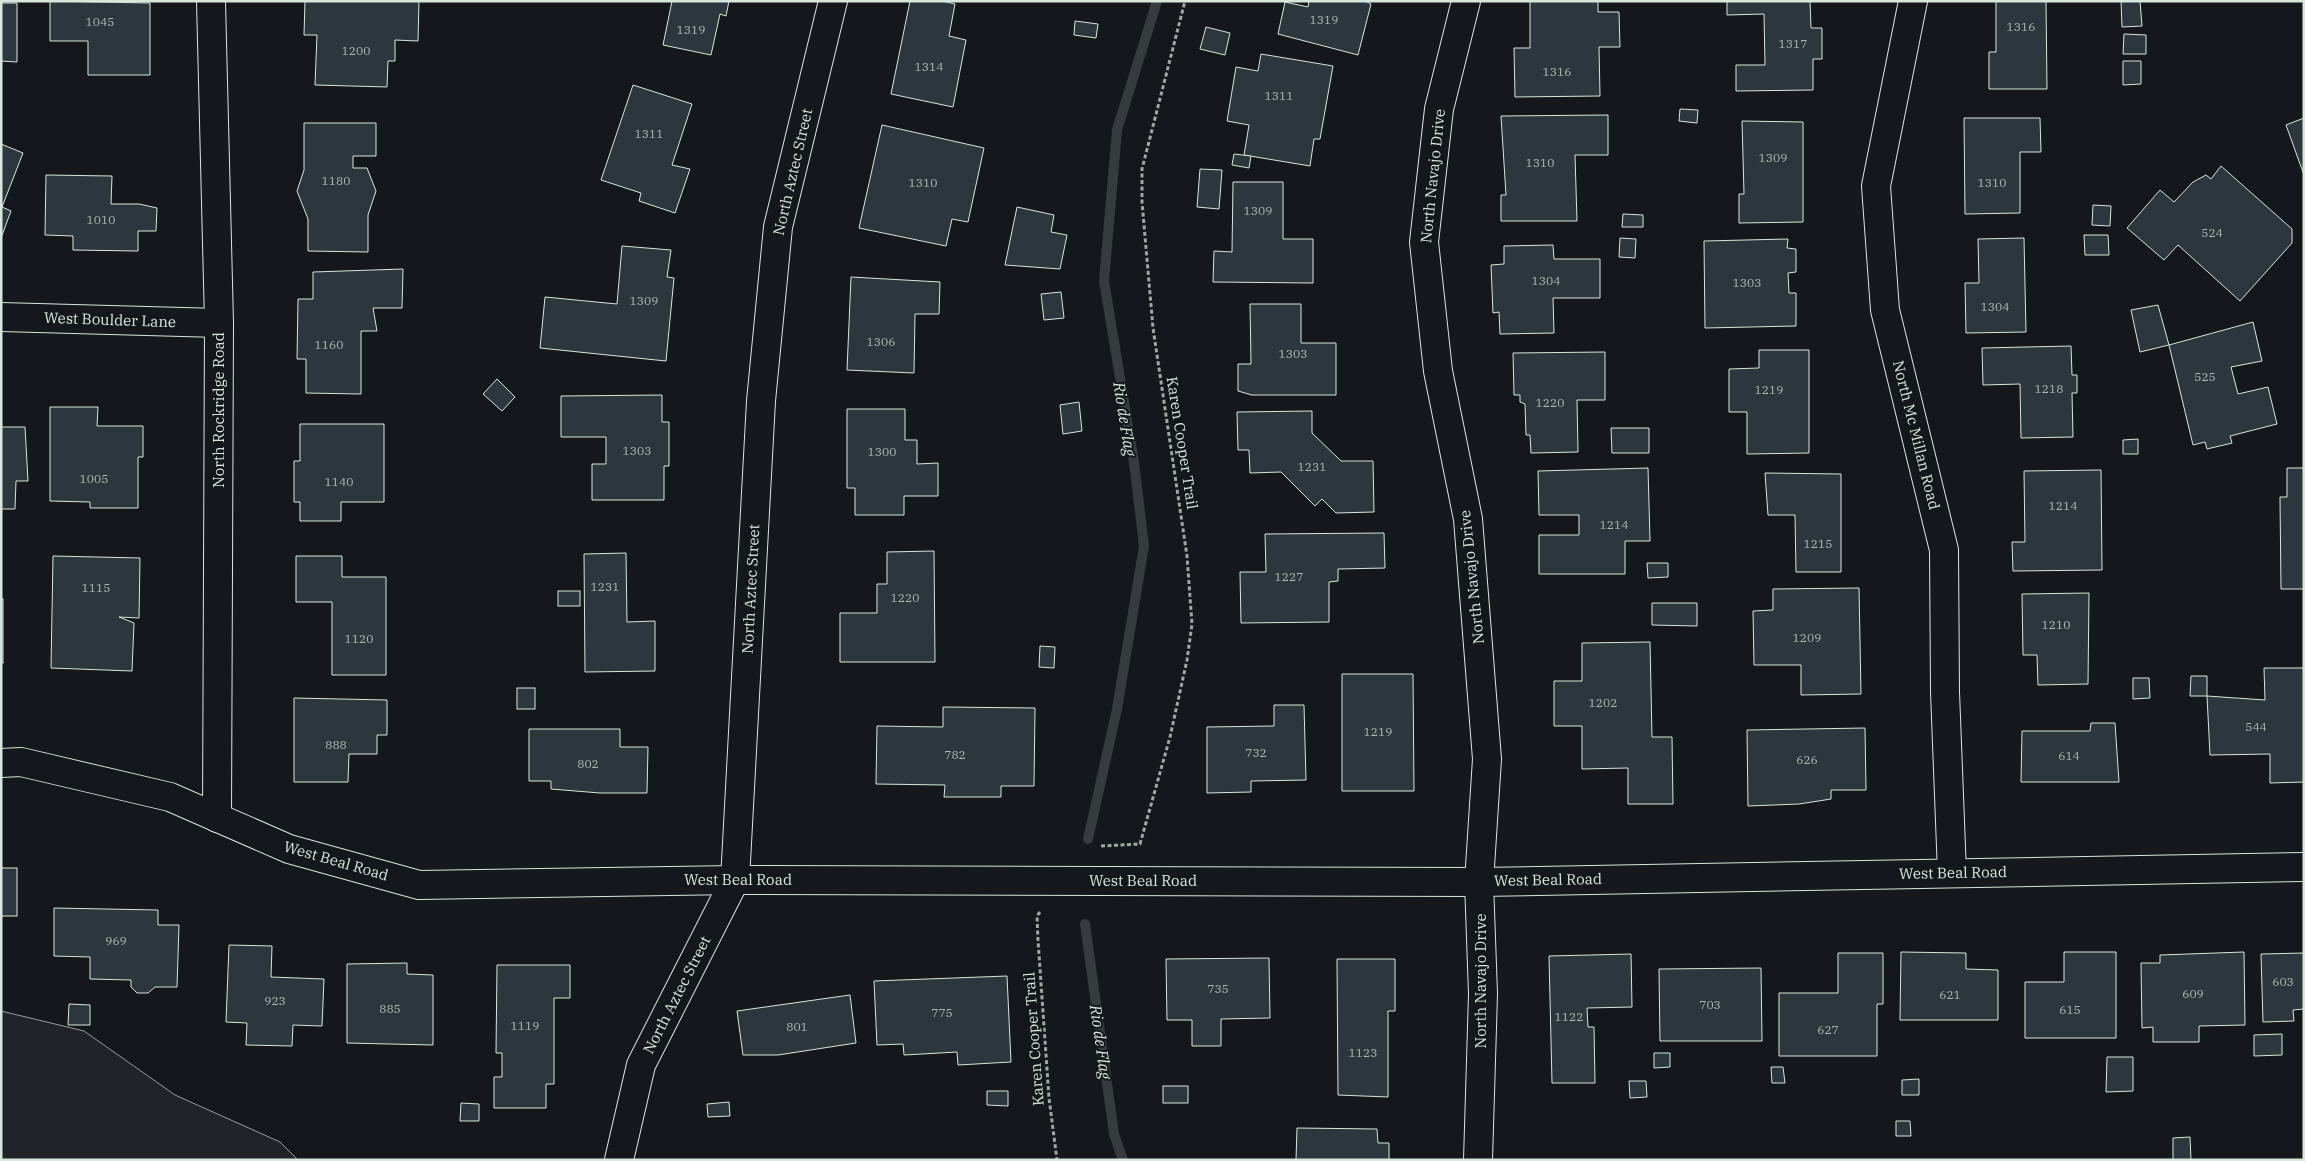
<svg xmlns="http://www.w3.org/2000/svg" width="2305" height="1161" font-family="'IBM Plex Serif',serif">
<rect width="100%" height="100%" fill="#14181c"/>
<!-- green -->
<path fill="#202428" stroke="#939e99" d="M1,1011l83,20 91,64 105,47 18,18h-297z"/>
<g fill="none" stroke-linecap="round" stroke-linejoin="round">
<!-- stream -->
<g stroke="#363b3e" stroke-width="10">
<path d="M1088,839l29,-130 27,-163 -10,-84 -30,-181 13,-151 40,-129"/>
<path d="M1085,924l29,210 9,26"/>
</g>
</g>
<!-- building -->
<g fill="#2c363c" stroke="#d8e6dc">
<path d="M50,1l100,2v72h-62v-34h-38z"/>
<path d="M305,1h114l-1,40 -23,-1v21h-7l-1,26 -72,-2 2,-50h-13z"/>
<path d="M672,1h57l-3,15 -6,-2 -9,41 -48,-10z"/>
<path d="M910,1h32l13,3 -6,32 17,4 -13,67 -62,-13z"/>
<path d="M1309,1h56l6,3 -13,51 -80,-21 7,-32 23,5z"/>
<path d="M1530,1h68v11h21l1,35h-21l1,49 -85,1 -1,-49h16z"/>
<path d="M1727,1h83l1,27h11v31h-9v31l-77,1v-26h29l-1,-51 -37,1z"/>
<path d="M1996,1h50l1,88h-58v-37h7z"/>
<path d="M2121,1h19l2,25 -20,1z"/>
<path d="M1,3h16v59l-16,-1z"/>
<path d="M1075,21l23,3 -2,14 -22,-3z"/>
<path d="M1206,27l24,6 -5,22 -25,-6z"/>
<path d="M2124,34l22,1v19h-23z"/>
<path d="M1261,54l72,12 -13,73h-6l-4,27 -66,-11 5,-30 -22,-4 9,-54 22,4z"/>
<path d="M2123,61h18v23l-18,1z"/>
<path d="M633,85l59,19 -20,61 18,4 -15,44 -36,-12 2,-8 -40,-13z"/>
<path d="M1680,109l18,1 -1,13 -18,-2z"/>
<path d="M1608,115v40h-33l2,66h-76v-26h5l-5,-79z"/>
<path d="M1964,118h76l1,34h-21v61l-55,1z"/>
<path d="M2304,118v57l-18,-50z"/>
<path d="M1742,121l61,1v100l-64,1v-29h5z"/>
<path d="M304,123h72v33h-23v12h14l9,23 -8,24v37l-60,-1v-32l-11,-28 7,-21z"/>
<path d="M882,125l102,23 -16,74 -16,-3 -6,27 -87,-18z"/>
<path d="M1,144l22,9 -21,54 9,4 -10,27z"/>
<path d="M1234,154l17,2 -2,12 -17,-3z"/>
<path d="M2221,166l71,63v14l-52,58 -62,-56 -14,15 -37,-32 33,-38 14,12 19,-20 13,-7 5,4z"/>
<path d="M1200,169l22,1 -3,39 -22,-2z"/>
<path d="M46,175l66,1 -1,28h28l18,4 -1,23h-18v20l-65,-1v-14l-28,-1z"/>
<path d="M1233,182h50v57h30v44l-100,-1 1,-31 18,1z"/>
<path d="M2093,205l18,1 -1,20 -18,-1z"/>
<path d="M1017,207l37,8 -3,17 16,3 -7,34 -55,-4z"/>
<path d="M1623,214l20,1v12h-21z"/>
<path d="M2084,235h24l1,20h-24z"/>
<path d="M1620,238l16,1 -1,19 -16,-1z"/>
<path d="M2024,238l2,94 -60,1 -1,-50h14l-1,-44z"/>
<path d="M1788,239l-1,9 9,1v23l-8,1 1,20h7v33l-91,2 -1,-87z"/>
<path d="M1553,245l1,14h46v39h-47l1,35 -54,1 -1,-22 -6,1 -2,-48 13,-1v-18z"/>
<path d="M622,246l49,4 -4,27 7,1 -8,83 -126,-13 5,-51 72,7z"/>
<path d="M403,269l-1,39h-29l4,23h-16v63l-55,-1v-34h-9l1,-60h15v-27z"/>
<path d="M851,277l89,5 -1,32h-24l-1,59 -67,-3z"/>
<path d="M1061,292l3,26 -20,2 -3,-26z"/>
<path d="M1250,304h51v39h35v52h-84l-14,-4v-27h13z"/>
<path d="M2158,305l11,40 -29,7 -9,-42z"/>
<path d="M2253,322l9,39 -31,6 7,27 30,-7 9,37 -47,12 2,7 -25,6 -2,-7 -12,3 -24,-100z"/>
<path d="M2071,346l1,29h5v18h-5l1,44 -52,1 -1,-54 -37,1 -1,-37z"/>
<path d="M1759,350h50v103l-62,1v-42h-18v-43l30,-1z"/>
<path d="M1605,352v48h-28l1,52 -47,1 -1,-18h-4l-1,-31 -5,-2v-7h-6l-1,-42z"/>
<path d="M497,379l18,18 -13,14 -19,-17z"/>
<path d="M662,395v27h7v44h-5v34h-72v-36h14v-27h-45v-41z"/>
<path d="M1079,402l3,29 -19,3 -3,-29z"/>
<path d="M50,407h48l-1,19h46v31h-5v51h-48v-6l-40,-1z"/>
<path d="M847,409h58v31h12v24l21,-1v33h-34v19h-49v-27h-8z"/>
<path d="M1312,411v22l29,28h32l1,51 -38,1 -14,-14 -7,7 -34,-34 -31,1 -1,-23h-11l-1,-38z"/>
<path d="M300,424h84v78h-43v19h-41v-19h-6v-41h6z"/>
<path d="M1,427h24l3,54h-12l-1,28h-14z"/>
<path d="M1611,428h38v25h-37z"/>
<path d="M2138,439v15h-15v-14z"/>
<path d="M1648,468l2,73h-25v33h-86v-39h40v-20h-40l-1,-44z"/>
<path d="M2287,468h17v121h-23l-1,-92h7z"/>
<path d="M2101,470l1,100 -89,1 -1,-29h13l-1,-71z"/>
<path d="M1765,473l76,1v98h-45l-1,-57h-27z"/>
<path d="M1384,533l1,35 -47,1v12l-9,1v40l-88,1 -1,-51h26l-1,-38z"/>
<path d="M934,551l1,111h-95v-49h37v-29h10v-32z"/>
<path d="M626,553l1,69 28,-1v50l-70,1 -1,-118z"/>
<path d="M53,556l87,2 -1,60 -20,-1 15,6 -2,48 -81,-3z"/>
<path d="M296,556h46v21h44v98h-54v-73h-36z"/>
<path d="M1647,563h21v14l-20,1z"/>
<path d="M1859,588l2,106 -60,1v-30h-47l-1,-54 20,-1v-21z"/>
<rect x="558" y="591" width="22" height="15"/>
<path d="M2089,593l-1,91 -50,1 -1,-30h-14l-1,-61z"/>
<rect x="1" y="599" width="2" height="64"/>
<path d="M1652,603h45v23l-45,-1z"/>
<path d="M1650,642l2,95h20l1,67h-45v-36l-46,1v-43h-28v-45h28v-38z"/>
<path d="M1040,646l15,1 -1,21 -15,-1z"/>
<path d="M2264,668h40v114l-34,1v-29l-60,1 -3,-59 58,4z"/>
<path d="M1342,674h71l1,117h-72z"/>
<path d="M2191,676h16v20h-17z"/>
<path d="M2133,678h16l1,20 -17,1z"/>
<rect x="517" y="688" width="18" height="21"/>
<path d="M294,698l93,2v35h-10v19h-28l-1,28h-54z"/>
<path d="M1274,705h30l2,75 -55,1v11l-44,1v-66l67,-1z"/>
<path d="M943,707l92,1 -1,78h-33v11h-57l1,-12 -69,-1 1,-58 66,1z"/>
<path d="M2091,723h24l4,59h-98l1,-51h68z"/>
<path d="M1865,728l1,62h-35v9l-32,5 -51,2 -1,-76z"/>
<path d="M529,729h91v18h28l-1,46h-47l-49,-4v-8h-22z"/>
<rect x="1" y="868" width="16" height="48"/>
<path d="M54,908l104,2v15h21l-2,62h-22l-7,6h-11l-6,-6v-7l-41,-1v-22l-36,-1z"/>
<path d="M229,945l43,1 -1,31 53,2 -2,47 -29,-1 -1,21 -46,-1 1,-22 -21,-1z"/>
<path d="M1901,952l65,1v16l32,1v50h-98z"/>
<path d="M2064,952h52v86h-91v-56h39z"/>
<path d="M2244,952l1,73 -46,1v16h-46v-15l-11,1 -1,-65h19v-8z"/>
<path d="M1838,953h45v51h-6v52h-98v-63h59z"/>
<path d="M2304,953v56l-11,1 1,11 -31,1 -2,-68z"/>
<path d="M1631,954l1,53 -45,1 1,19h6l1,56h-43l-3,-127z"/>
<path d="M1269,958l1,60 -49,1v27h-29v-26h-25l-1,-61z"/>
<path d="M1337,959h58v52h-7v86l-50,-2z"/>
<path d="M407,963v11l26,1v70l-86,-2v-79z"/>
<path d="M497,965h73v33h-16v86h-8v24h-52v-31h8v-24h-6z"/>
<path d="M1761,968l1,73h-102l-1,-72z"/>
<path d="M1007,976l4,86 -53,3 -1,-13 -53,3 -1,-11 -26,1 -3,-64z"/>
<path d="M850,995l6,48 -78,12h-35l-6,-44z"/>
<path d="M69,1004l21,1v20h-22z"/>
<path d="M2282,1034v21l-28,1v-21z"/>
<path d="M1654,1053h16v14l-16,1z"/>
<path d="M2107,1057h26v34l-27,1z"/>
<path d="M1771,1067h12l2,16h-13z"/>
<path d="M1919,1079v16h-17v-15z"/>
<path d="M1629,1081h17l1,16 -17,1z"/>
<rect x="1163" y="1086" width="25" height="17"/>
<path d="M987,1091h21v15l-21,-1z"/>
<path d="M729,1102l1,14 -22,1 -1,-13z"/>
<path d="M461,1103l18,1v17h-19z"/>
<path d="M1896,1121h14l1,15h-15z"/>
<path d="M1297,1128l80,1 1,14h11v17h-93z"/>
<path d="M2190,1137l1,23h-18v-22z"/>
</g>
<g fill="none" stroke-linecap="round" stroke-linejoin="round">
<!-- street casing -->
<g stroke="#d8e6dc" stroke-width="30">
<g id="street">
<path d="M211,1l8,322 -2,495"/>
<path d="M1466,1l-27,108 -15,133 14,129 30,148 19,240 -8,123 4,112 -5,166"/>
<path d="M1913,1l-37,185 9,124 59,240 1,142 7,181"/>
<path d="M1,317l218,6"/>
<path d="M1,763l20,-1 149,35 119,52 130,36 316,-5 744,2 825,-15"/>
<path d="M619,1160l22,-95 94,-185 26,-479 17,-174 55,-226"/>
</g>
</g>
<!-- path -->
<g stroke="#9da8a2" stroke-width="3" stroke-dasharray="4 2.5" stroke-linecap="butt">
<path d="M1101,846l39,-2 30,-107 17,-77 5,-36 -5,-68 -34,-228 -11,-126v-33l43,-168"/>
<path d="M1040,912l-3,4 1,24 11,158 8,62"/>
</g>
<!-- street -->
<use href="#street" stroke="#14181c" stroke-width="28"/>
</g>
<g text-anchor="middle" stroke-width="4" stroke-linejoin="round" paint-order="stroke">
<!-- number labels -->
<g font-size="12" fill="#adbab4">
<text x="1324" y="24">1319</text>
<text x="100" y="26">1045</text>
<text x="2021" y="31">1316</text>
<text x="691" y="34">1319</text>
<text x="1793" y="48">1317</text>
<text x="356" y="55">1200</text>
<text x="929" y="71">1314</text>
<text x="1557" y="76">1316</text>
<text x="1279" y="100">1311</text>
<text x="649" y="138">1311</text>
<text x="1773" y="162">1309</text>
<text x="1540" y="167">1310</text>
<text x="336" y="185">1180</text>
<text x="923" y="187">1310</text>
<text x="1992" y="187">1310</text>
<text x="1258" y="215">1309</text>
<text x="101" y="224">1010</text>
<text x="2212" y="237">524</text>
<text x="1546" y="285">1304</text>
<text x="1747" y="287">1303</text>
<text x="644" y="305">1309</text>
<text x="1995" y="311">1304</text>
<text x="881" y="346">1306</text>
<text x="329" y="349">1160</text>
<text x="1293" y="358">1303</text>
<text x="2205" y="381">525</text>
<text x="2049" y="393">1218</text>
<text x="1769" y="394">1219</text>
<text x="1550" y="407">1220</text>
<text x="637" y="455">1303</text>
<text x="882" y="456">1300</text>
<text x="1312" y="471">1231</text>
<text x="94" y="483">1005</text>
<text x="339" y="486">1140</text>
<text x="2063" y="510">1214</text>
<text x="1614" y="529">1214</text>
<text x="1818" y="548">1215</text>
<text x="1289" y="581">1227</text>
<text x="605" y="591">1231</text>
<text x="96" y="592">1115</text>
<text x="905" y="602">1220</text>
<text x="2056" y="629">1210</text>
<text x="1807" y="642">1209</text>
<text x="359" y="643">1120</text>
<text x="1603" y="707">1202</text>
<text x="2256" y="731">544</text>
<text x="1378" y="736">1219</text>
<text x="336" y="749">888</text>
<text x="1256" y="757">732</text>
<text x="955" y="759">782</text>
<text x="2069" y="760">614</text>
<text x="1807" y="764">626</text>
<text x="588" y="768">802</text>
<text x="116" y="945">969</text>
<text x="2283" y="986">603</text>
<text x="1218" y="993">735</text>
<text x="2193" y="998">609</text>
<text x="1950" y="999">621</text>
<text x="275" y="1005">923</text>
<text x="1710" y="1009">703</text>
<text x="390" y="1013">885</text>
<text x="2070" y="1014">615</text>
<text x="942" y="1017">775</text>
<text x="1569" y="1021">1122</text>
<text x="525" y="1030">1119</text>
<text x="797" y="1031">801</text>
<text x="1828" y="1034">627</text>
<text x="1363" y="1057">1123</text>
</g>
<!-- street labels -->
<g font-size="15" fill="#d8e6dc" stroke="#14181c">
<text transform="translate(793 172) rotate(-77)" y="5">North Aztec Street</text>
<text transform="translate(1433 176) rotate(-84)" y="5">North Navajo Drive</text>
<text transform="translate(110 320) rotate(2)" y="5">West Boulder Lane</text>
<text transform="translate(219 410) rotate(-90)" y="5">North Rockridge Road</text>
<text transform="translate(1916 435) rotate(76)" y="5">North Mc Millan Road</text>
<text transform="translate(1182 443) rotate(81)" y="5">Karen Cooper Trail</text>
<text transform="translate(1472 577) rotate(-96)" y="5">North Navajo Drive</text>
<text transform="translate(751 589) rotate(-87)" y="5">North Aztec Street</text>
<text transform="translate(336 861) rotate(16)" y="5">West Beal Road</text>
<text transform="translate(1953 873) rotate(-1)" y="5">West Beal Road</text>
<text x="738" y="885">West Beal Road</text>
<text transform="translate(1548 880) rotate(-1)" y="5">West Beal Road</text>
<text x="1143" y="886">West Beal Road</text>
<text transform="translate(1481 981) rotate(-90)" y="5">North Navajo Drive</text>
<text transform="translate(677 995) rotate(-63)" y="5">North Aztec Street</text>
<text transform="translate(1034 1039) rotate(-94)" y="5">Karen Cooper Trail</text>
</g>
<!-- water labels -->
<g font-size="16" font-style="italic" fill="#d8e6dc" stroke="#14181c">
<text transform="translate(1125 419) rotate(81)" y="6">Rio de Flag</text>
<text transform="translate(1101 1042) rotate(82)" y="6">Rio de Flag</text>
</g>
</g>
<!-- border -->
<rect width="2305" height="1161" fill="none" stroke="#d8e6dc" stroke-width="5"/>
</svg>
